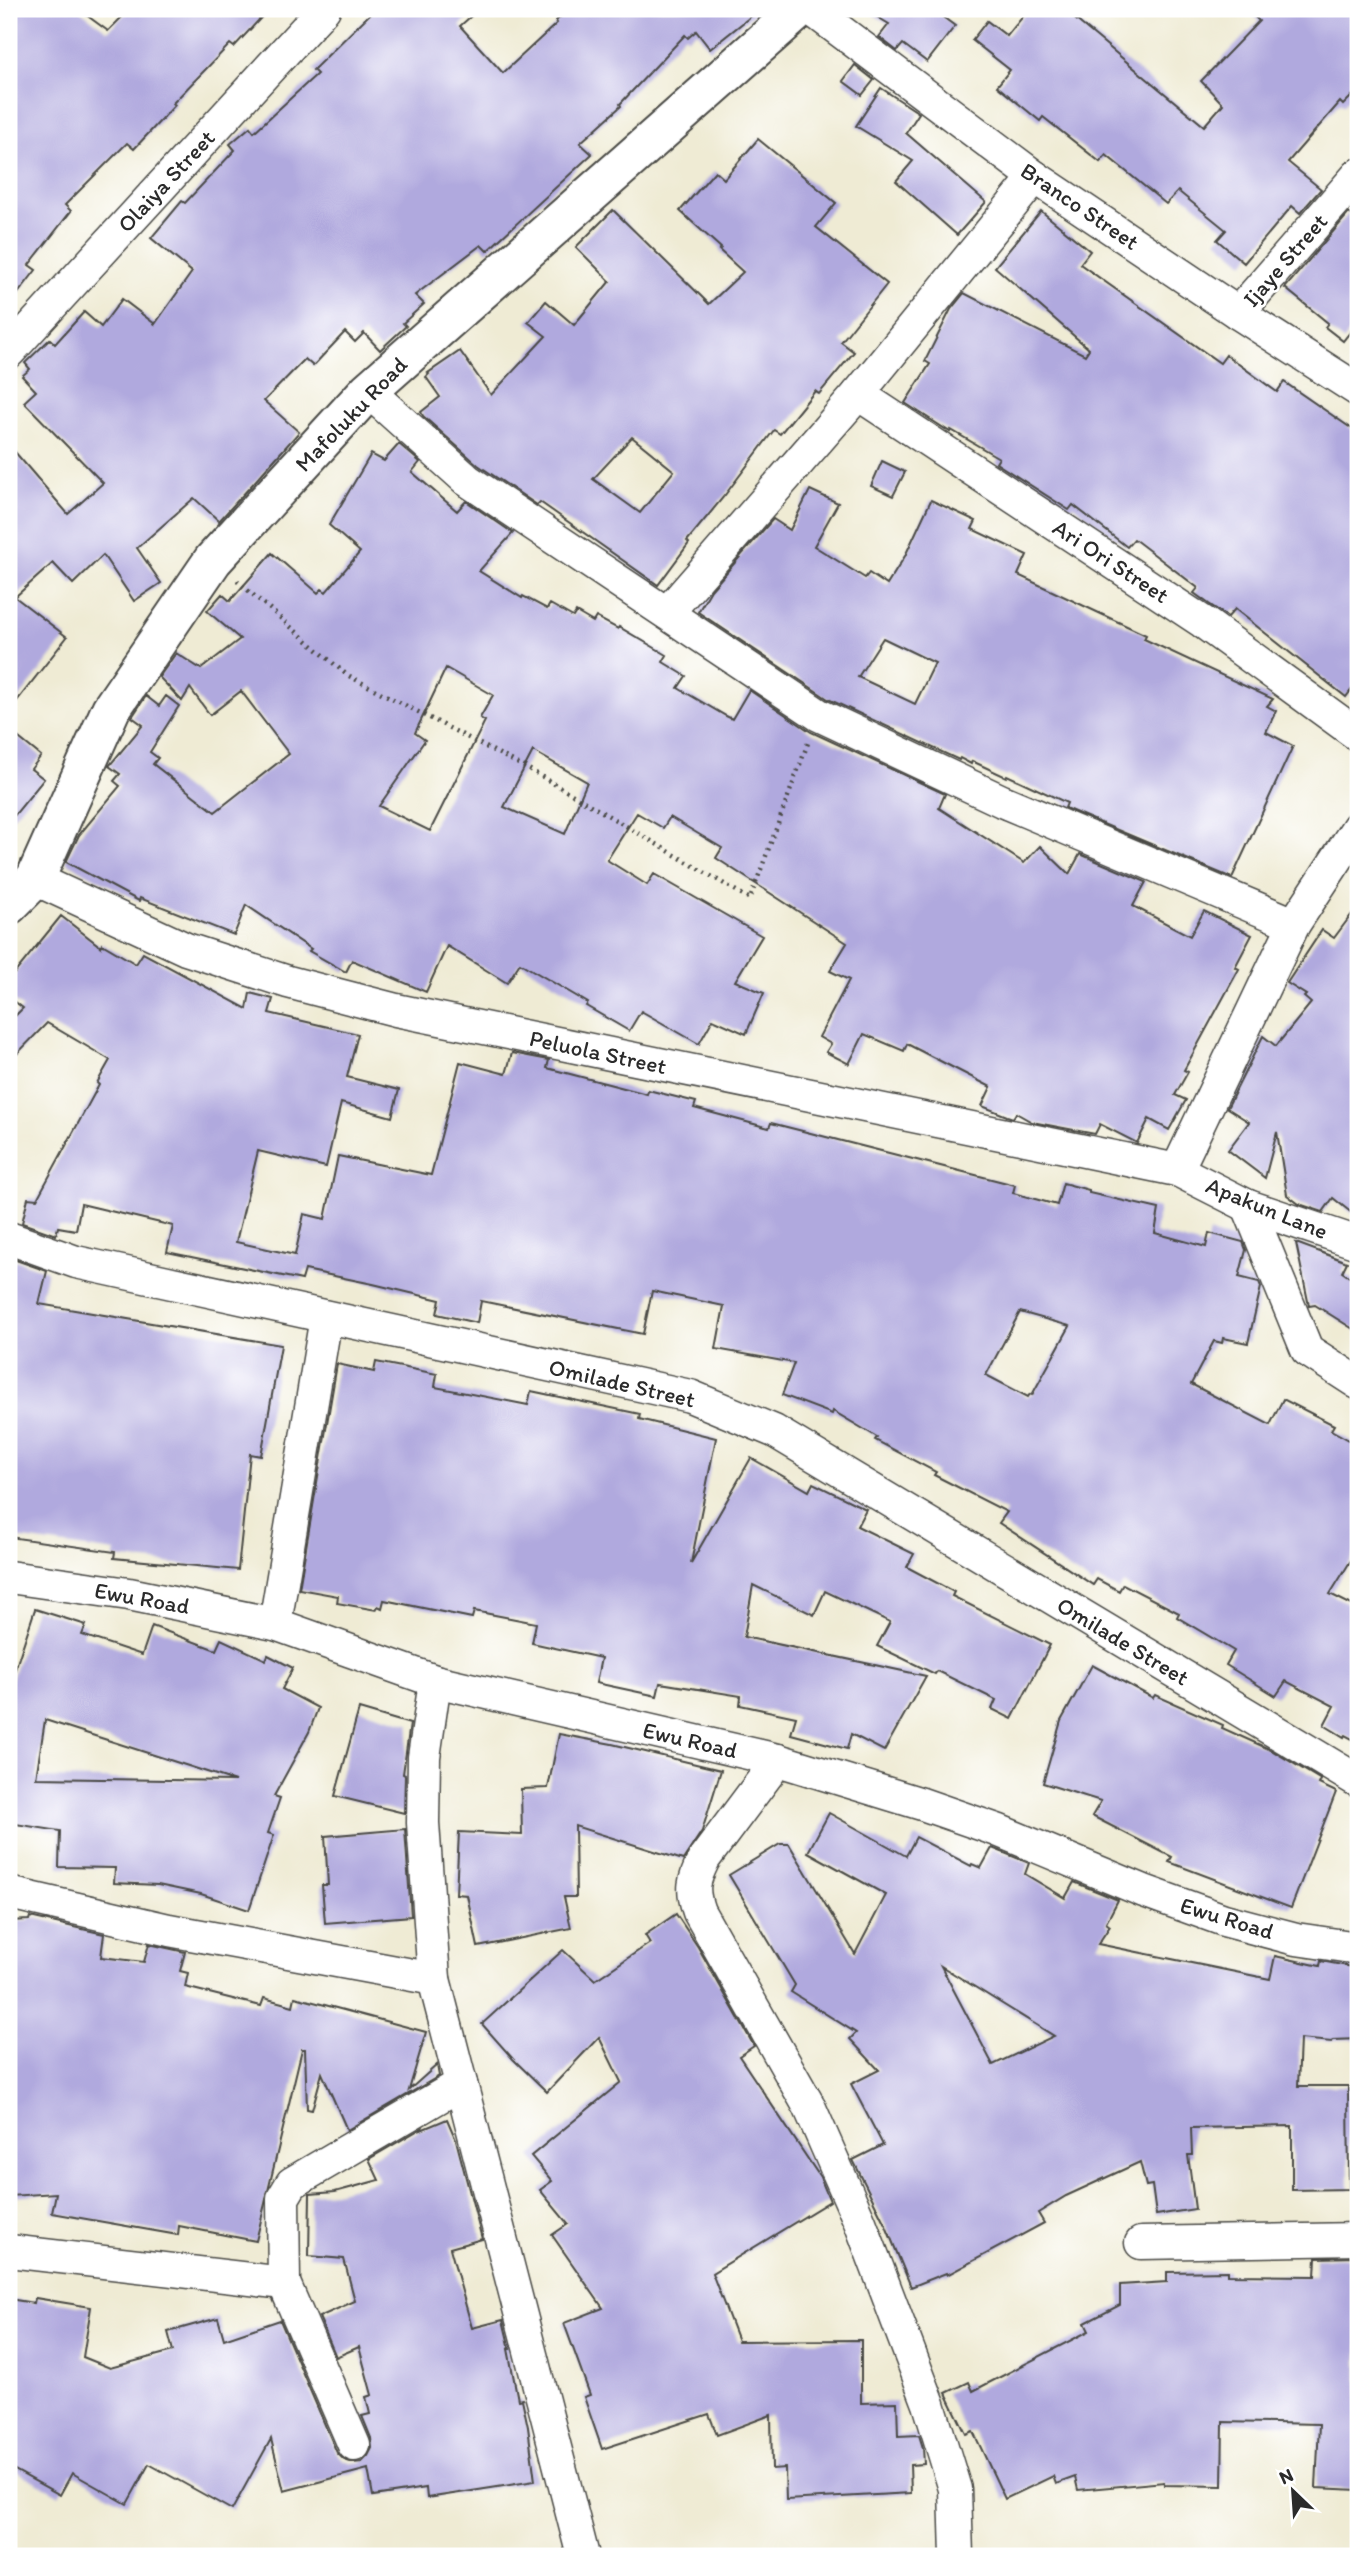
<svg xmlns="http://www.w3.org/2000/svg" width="1367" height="2565" font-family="Itim,sans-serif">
<rect width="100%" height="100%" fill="#fff"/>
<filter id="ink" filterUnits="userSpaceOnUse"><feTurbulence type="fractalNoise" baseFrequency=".0143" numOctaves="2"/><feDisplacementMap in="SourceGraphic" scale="14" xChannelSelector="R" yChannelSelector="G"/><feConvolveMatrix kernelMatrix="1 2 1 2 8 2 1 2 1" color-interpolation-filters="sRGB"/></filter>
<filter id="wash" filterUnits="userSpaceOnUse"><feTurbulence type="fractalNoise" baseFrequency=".00686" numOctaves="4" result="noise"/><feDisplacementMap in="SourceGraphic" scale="28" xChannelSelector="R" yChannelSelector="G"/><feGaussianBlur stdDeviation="1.57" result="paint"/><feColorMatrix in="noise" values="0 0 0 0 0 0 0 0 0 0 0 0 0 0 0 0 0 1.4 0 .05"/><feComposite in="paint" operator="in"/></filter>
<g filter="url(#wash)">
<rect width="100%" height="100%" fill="#efebd4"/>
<g id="blocks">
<!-- building -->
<g fill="#b0a9de" fill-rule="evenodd">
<path d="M9,9h69l30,22 22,-22h139l-35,38 -4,-3 -57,59 2,2 -41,44 -7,-6 -62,62 6,6 -42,54 7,5 -27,35z"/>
<path d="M375,9h104l-19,17 43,47 54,-50 -1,-2 12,-12h192l-50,40 -14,-18 -8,7 -3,-3 -65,69 1,2 -41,37 12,11 -105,97 -6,-6 -66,50 9,9 -21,19 3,3 -26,24 -16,-17 -9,9 -10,-10 -32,34 -8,-7 -41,42 35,31 -49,55 -31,34 -25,-23 -57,50 24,35 -27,18 -31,-46 -30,29 -20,-21 -38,34 52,40 -58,74v-266l59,69 35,-31 -79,-81 12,-11 -14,-15 8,-7 -5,-6 25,-24 5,5 29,-32 17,15 21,-28 33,25 37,-52 -41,-34 31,-37 3,2 50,-53 -5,-6 20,-17 4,5 63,-58 -4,-4z"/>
<path d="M864,9h68l23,17 -28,36 -24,-18 -6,7 -18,-14 10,-13z"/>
<path d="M1029,9h34l141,117 19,-22 -22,-23 58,-60 -12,-12h111v81l-15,15 -3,-3 -52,60 33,27 -21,24 -8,-7 -48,57 -27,-23 9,-10 -48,-39 -12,13 -60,-49 -6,7 -57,-45 -3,4 -43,-35 13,-16 -38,-30 15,-19 20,15z"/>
<path d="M855,65l19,15 -12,15 -19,-14z"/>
<path d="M881,88l38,25 -13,20 80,69 -29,33 -61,-54 17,-20 -57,-35z"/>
<path d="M758,139l78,64 -20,24 71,57 -46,58 13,10 -35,42 -4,-3 -35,43 -6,-4 -49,65 -38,46 2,2 -31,42 -118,-83 -3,3 -59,-40 -55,-49 -2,-4 19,-15 -14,-20 3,-3 -1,-1 32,-22 31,44 55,-59 -18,-14 18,-21 28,24 36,-44 -34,-34 37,-37 96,94 34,-32 -24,-22 2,-2 -41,-37 35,-40 9,8zM632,437l42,34 -34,42 -47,-34z"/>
<path d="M1041,211l49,40 -10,13 140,99 6,-8 51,37 7,-10 74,51v248l-12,16 -111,-88 -7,8 -19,-13 -15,-11 4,-5 -64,-49 -7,8 -54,-42 -4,5 -73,-47 3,-5 -48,-28 -1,2 -45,-29 25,-39 -5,-3 26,-52 13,-16 121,62 4,-6 -94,-82z"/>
<path d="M1349,213l9,7v102l-15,19 -18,-14 3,-4 -43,-35z"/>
<path d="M399,444l21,18 -8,10 45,39 9,-10 47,32 -34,38 43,27 1,-2 24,13 3,-5 23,13 3,-5 17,10 3,-5 22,12 1,-2 48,28 -4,7 23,14 -8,12 48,28 6,3 17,-29 62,42 134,62 -6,14 85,55 16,-17 29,28 11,-20 66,28 -13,24 57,30 14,-25 48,24 -17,32 4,2 -55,101 4,2 -13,23 11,5 -17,30 -20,-11 -12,24 -37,-19 -5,10 -63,-12 -16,-9 -3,5 -6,-2 -25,-10 9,-19 -84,-43 -3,7 -40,-17 -15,30 -23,-12 5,-8 -12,-7 30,-57 -19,-9 17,-28 -131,-85 6,-10 -52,-31 -7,11 -26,-15 -30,47 40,25 7,-11 108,62 -27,45 29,12 -18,41 -33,-15 -14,25 -58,-33 -12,20 -43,-25 2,-3 -68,-40 -13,20 -60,-37 -21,46 -74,-32 -6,12 -37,-21 2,-2 -65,-44 -12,30 -94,-37 -1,3 -73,-39 13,-27 41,-49 -6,-5 6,-7 -11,-8 34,-41 -11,-8 14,-21 13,10 7,-10 13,10 -29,46 8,6 -5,6 62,48 74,-58 -48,-63 -31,24 -20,-27 -8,13 -23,-24 17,-24 25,16 39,-30 -33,-28 15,-17 8,7 42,-48 46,40 4,-4 4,3 34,-40 -31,-27 42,-71 13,7zM446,668l47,27 -13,23 5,3 -55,110 -51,-25 46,-66 -10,-7zM533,751l54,31 -22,52 -61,-27z"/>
<path d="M882,461l23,11 -12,24 -22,-10z"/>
<path d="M810,490l28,13 -24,43 51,32 4,-5 18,12 18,-29 26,-56 45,21 -4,8 55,26 -9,20 128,60 -2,4 129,60 -6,7 9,5 -10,21 27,14 -61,132 -167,-70 2,-5 -60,-28 -1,2 -34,-16 -1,3 -11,-6 -1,2 -131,-61 -130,-87 13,-22 62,-71 17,11zM883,638l52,25 -20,41 -57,-27z"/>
<path d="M9,730l32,26 -10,13 13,10 -35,43z"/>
<path d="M1358,906v312l-25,-20 -10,14 -24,-8 -12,-9 -10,-63 -12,46 -37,-28 21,-28 -22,-14 36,-72 13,10 35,-43 -7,-6 2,-2 -19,-12 35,-53 12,8z"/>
<path d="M61,916l40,31 1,-3 34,20 7,-11 104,56 3,-16 23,6 -4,14 89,21 -11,43 52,13 -7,27 -51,-14 -15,64 -68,-16 -22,91 59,13 9,-41 21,5 13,-63 93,19 29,-113 46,12 6,-21 37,7 -2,8 100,26 1,-4 48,12 -2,6 75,20 2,-5 244,62 -2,8 44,12 6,-22 26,7v3l70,16 -4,24 51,14 3,-14 34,9 3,8 -7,27 20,5 2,5 -13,56 -25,-5 -1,5 -8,-2 -23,43 79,41 13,-26 51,26 -3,5 27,15v104l-28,45 28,14v134l-13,-7 -1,2 -20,-12 10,-19 -48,-25 -10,15 -50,-31 8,-14 -57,-34 2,-4 -56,-29 -4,7 -22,-12 -4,6 -94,-62 8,-11 -73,-37 2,-3 -61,-32 2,-3 -44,-26 -1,3 -50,-19 12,-32 -78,-14 8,-43 -72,-15 -9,43 -162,-33 -4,22 -40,-9 3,-14 -67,-16 -68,-14 -3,10 -135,-28 6,-26 -92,-22 -5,26 -18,-3 -2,8 -34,-12 6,-25 9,1 62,-114 -2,-2 13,-23 -63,-37 -38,39v-40l14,-14 -14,-11v-17zM1020,1312l50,14 -38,69 -2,-1 -2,3 -42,-22z"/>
<path d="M1296,1243l51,19 -5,10 16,11v49l-43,-27 -6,1z"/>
<path d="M13,1259l34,12 -8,33 242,41 -20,111 -11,-2 -12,116 -124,-12 1,-6 -106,-15v-260z"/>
<path d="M376,1362l61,12 -2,13 93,18 3,-14 109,23 -1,5 77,19 -25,125 60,-105 58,33 4,-8 53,26 -9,17 57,28 -7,13 47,25 -2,4 98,49 -38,74 -20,-10 4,-9 -59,-29 -2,3 -58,-28 13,-24 -65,-31 -11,24 -61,-30 -9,52 182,39 -42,75 -33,-17 -4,15 -56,-15 5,-17 -56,-12 1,-9 -81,-13 -3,13 -61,-13 5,-25 -69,-15 4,-20 -62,-12 -2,7 -88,-18 -2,8 -4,-2 -2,4 -39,-7 1,-7 -39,-7 38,-225 37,8z"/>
<path d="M35,1609l51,16 -4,10 60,20 10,-29 64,24 5,-11 45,21 2,-5 25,13 -11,21 36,19 -9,24 -35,64 6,2 -12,35 6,2 -25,75 -48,-16 -43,-9 -44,-2 1,-15 -56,-1 1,-36 -51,-8v-135zM45,1720l190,61 -199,-3z"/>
<path d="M1092,1665l61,33 2,-3 68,30 -1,3 49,22 50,30 -2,4 17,8 -45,116 -122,-46 3,-5 -80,-41 9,-15 -58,-18 18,-62z"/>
<path d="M359,1709l51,15 -7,50 2,1 -1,38 -69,-17z"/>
<path d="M559,1734l53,10 109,26 -19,61 -19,29 -108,-34 1,71h-12l7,31 -93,19 -11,-52 -11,-1 3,-62 63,3 -1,-46 27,-1z"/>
<path d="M829,1813l77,43 10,-19 55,29 1,-2 9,4 11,-20 37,15 -4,11 40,24 9,-16 44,18 -12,23 4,3 -12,18 172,35 5,-23 45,10 1,-5 37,7v71l-25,1 -1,2 -32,-3 -2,47h50l1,103 -57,1v-64l-101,2 1,27h-4l7,54 -39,6 -4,-30 -6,1 -6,-24 -74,34 -28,17 6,10 -97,52 -1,-2 -35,14 -25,-61 -33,-66 30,-15 -32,-61 28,-14 -29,-31 6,-6 -65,-41 4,-7 -66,-110 51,-31h9l66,110 31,-59 -78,-43zM941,1966l113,70 -61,29z"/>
<path d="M405,1829l6,87 -86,7 -3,-38h6l-3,-49z"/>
<path d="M676,1914l22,33 56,99 -15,10 81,121 10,24 -118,72 26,68 123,-1v63l36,-1 1,34 21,-1 4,13 1,16 -14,1 1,28 -125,7 -1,-32 -13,1 -1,-54 -54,20 -8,-21 -107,35 -18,-52 6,-2 -26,-72 39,-15 -51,-73 16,-11 -28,-34 12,-9 -21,-25 90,-74 -22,-45 -52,55 -34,-33 -31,-35 81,-74 32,30 55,-37 -5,-8z"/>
<path d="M30,1917l74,17 -3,23 43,5 5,-18 36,8 -5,19 8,2 -3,14 76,19 3,-8 29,8 2,-9 131,35 -17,58 28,-25 2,11 -92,54 -25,-57 -10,37 -5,-1 -2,-60h-3l-46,192 -77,-15 -1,9 -126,-22 4,-20 -47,3v-275l20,-1z"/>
<path d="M447,2119l9,21 26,99 -32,9 22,80 31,-8 7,29h-2l10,51 4,-1 6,28 7,54 -108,17 -1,-10 -53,8 -5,-27 -84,22 -13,-52 -39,71 -83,-46 -22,40 -55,-31 -12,22 -51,-28v-168l25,4 1,-5 56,9 -8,50 27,11 63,-17 -5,-19 50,-14 6,21 56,-19 57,133 7,7 9,3 9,-1 6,-6 4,-8 -1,-10 -9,-22 8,-2 -4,-17 6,-2 -13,-48 -23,10 -17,-40 36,-16 -11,-42 -35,-3 1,-62 25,-2 44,-12 -10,-21 53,-31 -1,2z"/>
<path d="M1358,2257v233l-42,-2 3,-64 -96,-2 -1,64 -58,-1v-3l-86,8 -3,-13 -19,7 -3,-8 -48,23 -32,-68 -7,3 -20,-41 23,-11 4,9 116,-60 -4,-8 35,-18v-20l47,-3v-10l61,-1v4l87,1 1,-18z"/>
</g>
</g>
</g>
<g filter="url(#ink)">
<use href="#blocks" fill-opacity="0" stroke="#484844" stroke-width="2"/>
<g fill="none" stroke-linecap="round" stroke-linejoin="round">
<!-- minor casing -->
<g stroke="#484844" stroke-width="35">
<g id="minor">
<path d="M811,9l224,168 203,136 120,77"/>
<path d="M1238,313l120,-138"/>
<path d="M9,352l315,-343"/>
<path d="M368,391l99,89 352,235 183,86 292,123"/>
<path d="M858,394l345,228 155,113"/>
<path d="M667,613l191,-219 177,-217"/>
<path d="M35,879l151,70 102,33 108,28 781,160 71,36 110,37"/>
<path d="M1177,1170l117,-246 64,-97"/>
<path d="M1248,1206l59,144 51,33"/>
<path d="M9,1238l67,24 614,134 84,35 584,350"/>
<path d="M9,1577l120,17 146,30 160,57 343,79 144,44 75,26 147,61 80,29 72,19 62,9"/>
<path d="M275,1624l51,-307"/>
<path d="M435,1681l-11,76 -1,66 11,156 149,577"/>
<path d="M778,1760l-74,99c-11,22 -13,30 -5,53l110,194 51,116 69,182 26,85 2,67"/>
<path d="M9,1893l160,37 265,49"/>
<path d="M1141,2243l217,-4"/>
<path d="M9,2251l275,32"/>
<path d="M354,2445l-70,-162 -1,-85 9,-15 169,-99"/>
</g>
</g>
<!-- tertiary casing -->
<g stroke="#484844" stroke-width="42">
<path id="tertiary" d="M9,905l26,-26 76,-170 102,-149 155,-169 432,-382"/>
</g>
<!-- path -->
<path stroke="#484844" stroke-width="4.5" stroke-dasharray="2 5" stroke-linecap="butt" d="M237,581l110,94 187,97 216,127 58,-156"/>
<!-- minor -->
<use href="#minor" stroke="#fff" stroke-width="32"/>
<!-- tertiary -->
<use href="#tertiary" stroke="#fff" stroke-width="38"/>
</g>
</g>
<g text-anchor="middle" stroke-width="5" stroke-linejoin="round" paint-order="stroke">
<!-- street labels -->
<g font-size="23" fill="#2b2b2b" stroke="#fff">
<text transform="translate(166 181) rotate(-47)" y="8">Olaiya Street</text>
<text transform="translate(1080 206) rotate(34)" y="8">Branco Street</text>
<text transform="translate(1285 260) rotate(-49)" y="8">Ijaye Street</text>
<text transform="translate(351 414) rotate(-46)" y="8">Mafoluku Road</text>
<text transform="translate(1111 561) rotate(33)" y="8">Ari Ori Street</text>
<text transform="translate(598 1052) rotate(12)" y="8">Peluola Street</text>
<text transform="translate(1267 1208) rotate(22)" y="8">Apakun Lane</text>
<text transform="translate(622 1383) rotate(13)" y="8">Omilade Street</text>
<text transform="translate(142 1598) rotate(10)" y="8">Ewu Road</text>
<text transform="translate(1123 1641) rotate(31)" y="8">Omilade Street</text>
<text transform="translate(690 1740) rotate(13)" y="8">Ewu Road</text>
<text transform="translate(1227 1918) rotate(17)" y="8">Ewu Road</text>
</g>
</g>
<!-- margin -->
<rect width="1367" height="2565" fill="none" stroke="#fff" stroke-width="35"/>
<!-- north arrow -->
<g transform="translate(1293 2491) rotate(335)" stroke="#ffffff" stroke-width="5" paint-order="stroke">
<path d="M0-5L12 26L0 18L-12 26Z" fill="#2b2b2b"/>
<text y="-10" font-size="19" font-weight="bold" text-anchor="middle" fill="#2b2b2b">N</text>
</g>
</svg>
